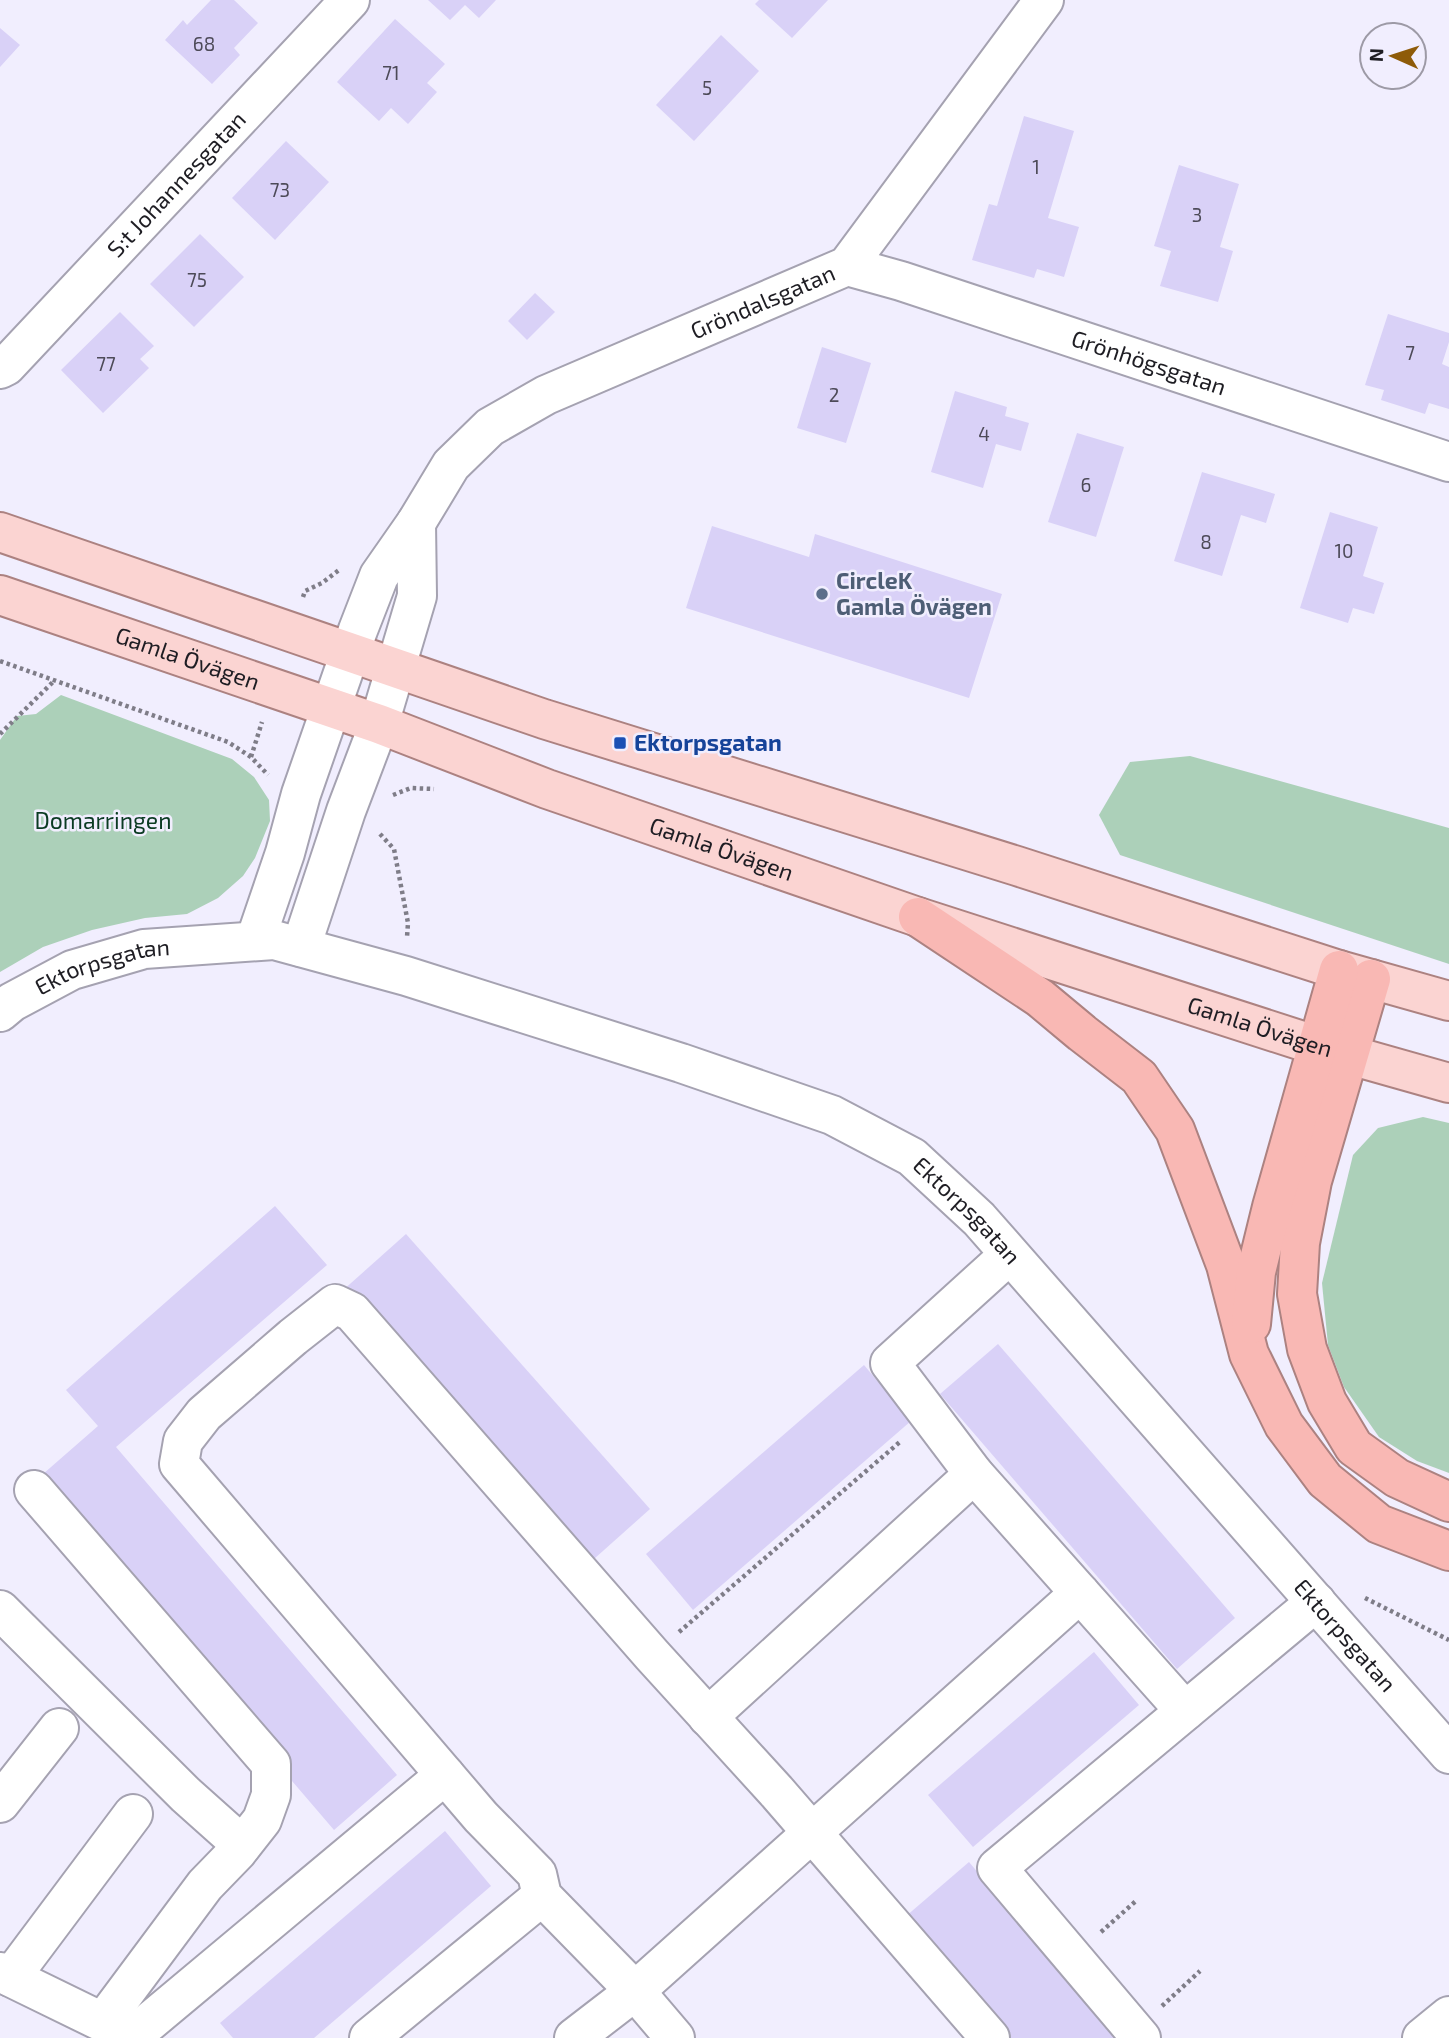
<svg xmlns="http://www.w3.org/2000/svg" width="1449" height="2038" font-family="'Exo 2',sans-serif">
<rect width="100%" height="100%" fill="#f1eefe"/>
<!-- green -->
<g fill="#acd0b9">
<path d="M61,695l171,64 22,18 15,23 1,21 -15,37 -12,18 -25,22 -31,16 -42,4 -53,12 -49,17 -43,25v-232l17,-24 19,-2z"/>
<path d="M1190,756l259,72v136l-329,-109 -21,-40 31,-53z"/>
<path d="M1423,1117l26,6v350l-32,-12 -38,-24 -35,-50 -16,-42 -6,-62 31,-128 25,-27z"/>
</g>
<!-- building -->
<g fill="#d9d1f7">
<path d="M211,0h23l24,23 -24,25 6,7 -28,29 -47,-44 18,-20 4,5z"/>
<path d="M428,0h68l-17,18 -14,-13 -15,15z"/>
<path d="M759,0h69l-36,38 -37,-34z"/>
<path d="M395,19l50,45 -18,19 10,9 -29,32 -17,-16 -12,13 -42,-39z"/>
<path d="M0,28l20,17 -20,22z"/>
<path d="M721,35l38,36 -65,70 -38,-36z"/>
<path d="M1024,116l50,15 -26,87 31,9 -15,50 -27,-8 -3,9 -62,-18 17,-56 8,2z"/>
<path d="M286,141l43,41 -54,58 -43,-42z"/>
<path d="M1179,165l60,19 -19,63 13,4 -15,51 -58,-16 11,-35 -17,-5z"/>
<path d="M200,234l44,43 -50,50 -44,-43z"/>
<path d="M535,293l20,19 -28,28 -19,-19z"/>
<path d="M120,312l34,34 -14,13 9,9 -46,45 -42,-43z"/>
<path d="M1388,314l61,19v9l-7,22 7,3v42l-20,-6 -4,11 -44,-14 3,-10 -19,-5z"/>
<path d="M822,347l49,16 -25,80 -49,-15z"/>
<path d="M955,391l52,16 -2,9 24,7 -8,28 -25,-7 -13,44 -52,-16z"/>
<path d="M1077,433l47,14 -28,90 -48,-15z"/>
<path d="M1202,472l73,22 -9,29 -25,-8 -19,61 -48,-15z"/>
<path d="M1330,512l48,15 -15,49 21,7 -10,31 -21,-6 -5,15 -48,-15z"/>
<path d="M712,526l97,31 6,-23 187,60 -33,104 -283,-90z"/>
<path d="M275,1206l52,59 -211,182 281,328 -63,55 -299,-349 63,-55 -32,-36z"/>
<path d="M406,1234l244,275 -65,58 -244,-275z"/>
<path d="M998,1344l237,274 -58,51 -237,-275z"/>
<path d="M864,1365l47,56 -218,189 -47,-56z"/>
<path d="M1094,1652l45,53 -166,142 -45,-52z"/>
<path d="M445,1831l46,55 -177,152h-81l-13,-15z"/>
<path d="M969,1862l149,176h-112l-101,-121z"/>
</g>
<g fill="none" stroke-linecap="round" stroke-linejoin="round">
<!-- minor casing -->
<g stroke="#a5a2b1" stroke-width="42">
<g id="minor">
<path id="s1" d="M847,266l54,15 548,181"/>
<path id="s2" d="M0,369l6,-3 344,-366"/>
<path id="s3" d="M255,941l30,-88 16,-59 57,-164 21,-54 37,-53 35,-58 39,-38 56,-32 301,-129 197,-266"/>
<path d="M301,947l45,-136 33,-87 38,-128 -1,-73"/>
<path id="s4" d="M0,1012l12,-10 60,-32 72,-21 130,-9 132,36 275,87 151,52 80,42 67,62 470,535"/>
<path d="M1009,1255l-119,108 84,111 211,237"/>
<path d="M34,1490l237,274v31l-9,25 -25,32 -32,33 -102,137"/>
<path d="M0,1610l186,185 56,50"/>
<path d="M708,1717l266,-243"/>
<path d="M0,1803l59,-75"/>
<path d="M0,1972l127,62"/>
<path d="M11,1977l122,-163"/>
<path d="M130,2038l315,-263"/>
<path d="M369,2038l173,-142"/>
<path d="M574,2038l61,-47 445,-398"/>
<path d="M675,2038l-40,-47 -93,-95 -5,-22 -56,-57 -302,-353 4,-23 21,-27 89,-77 42,-33 17,8 300,343 124,136 214,247"/>
<path d="M1141,2038l-144,-170 319,-266"/>
<path d="M1422,2038l27,-22"/>
</g>
</g>
<!-- major casing -->
<g stroke="#ac8281" stroke-width="42">
<g id="major">
<path d="M0,532l544,187 473,147 322,104 110,31"/>
<path id="s5" d="M0,595l379,129 168,65 371,128 400,129 131,37"/>
</g>
</g>
<!-- highway casing -->
<g stroke="#ac8281" stroke-width="42">
<g id="highway">
<path d="M918,917l122,81 42,35 57,44 36,53 51,135 23,89 35,71 41,55 54,44 70,27"/>
<path d="M1371,979l-59,202 -12,62 -3,51 10,55 20,53 27,45 43,31 52,24"/>
<path d="M1251,1324l5,-52 16,-65 67,-237"/>
</g>
</g>
<!-- path -->
<g stroke="#7f7d88" stroke-width="4.5" stroke-dasharray="3.5 3.5" stroke-linecap="butt">
<path d="M303,597l2,-6 17,-8 17,-13"/>
<path d="M0,661l228,81 23,15 17,18"/>
<path d="M0,734l54,-53"/>
<path d="M251,757l11,-35"/>
<path d="M393,795l18,-7 23,1"/>
<path d="M380,834l14,15 14,74 -1,14"/>
<path d="M1365,1598l84,42"/>
<path d="M679,1632l222,-191"/>
<path d="M1101,1932l36,-32"/>
<path d="M1162,2006l38,-35"/>
</g>
<!-- minor -->
<use href="#minor" stroke="#fff" stroke-width="38"/>
<!-- major -->
<use href="#major" stroke="#fbd4d2" stroke-width="38"/>
<!-- highway -->
<use href="#highway" stroke="#f9b8b4" stroke-width="38"/>
</g>
<!-- markers -->
<circle fill="#5c6f8a" stroke="#f1eefe" stroke-width="2.5" cx="822" cy="594" r="7"/>
<rect fill="#1a4fb4" stroke="#f1eefe" stroke-width="2.5" x="613" y="736" width="14" height="14" rx="3.5"/>
<g text-anchor="middle" stroke-width="5" stroke-linejoin="round" paint-order="stroke">
<!-- number labels -->
<g font-size="19" fill="#4d4a58">
<text x="204" y="51">68</text>
<text x="391" y="80">71</text>
<text x="707" y="95">5</text>
<text x="1036" y="174">1</text>
<text x="280" y="197">73</text>
<text x="1197" y="222">3</text>
<text x="197" y="287">75</text>
<text x="1410" y="360">7</text>
<text x="106" y="371">77</text>
<text x="834" y="402">2</text>
<text x="984" y="441">4</text>
<text x="1086" y="492">6</text>
<text x="1206" y="549">8</text>
<text x="1344" y="558">10</text>
</g>
<!-- street labels -->
<g font-size="23" fill="#1e1d23" stroke="#f1eefe">
<text dy="8" stroke="none"><textPath href="#s2" startOffset="256">S:t Johannesgatan</textPath></text>
<text dy="8" stroke="none"><textPath href="#s3" startOffset="873">Gröndalsgatan</textPath></text>
<text dy="8" stroke="none"><textPath href="#s1" startOffset="317">Grönhögsgatan</textPath></text>
<text dy="8" stroke="none"><textPath href="#s5" startOffset="198">Gamla Övägen</textPath></text>
<text dy="8" stroke="none"><textPath href="#s5" startOffset="765">Gamla Övägen</textPath></text>
<text dy="8" stroke="none"><textPath href="#s4" startOffset="114">Ektorpsgatan</textPath></text>
<text dy="8" stroke="none"><textPath href="#s5" startOffset="1332">Gamla Övägen</textPath></text>
<text dy="8" stroke="none"><textPath href="#s4" startOffset="1041">Ektorpsgatan</textPath></text>
<text dy="8" stroke="none"><textPath href="#s4" startOffset="1610">Ektorpsgatan</textPath></text>
</g>
<!-- service labels -->
<g font-size="23" font-weight="bold" fill="#4e5e75" stroke="#f1eefe" text-anchor="start">
<text x="836" y="589">CircleK<tspan x="836" dy="26">Gamla Övägen</tspan></text>
</g>
<!-- transit labels -->
<g font-size="23" font-weight="bold" fill="#164399" stroke="#f1eefe" text-anchor="start">
<text x="634" y="751">Ektorpsgatan</text>
</g>
<!-- park labels -->
<g font-size="23" fill="#0b3b23" stroke="#f1eefe">
<text x="103" y="829">Domarringen</text>
</g>
</g>
<!-- north arrow -->
<g transform="translate(1393 56) rotate(273)"><circle r="33" fill="#f1eefe" stroke="#9d9aa6" stroke-width="2"/>
<path d="M0-5L12 26L0 18L-12 26Z" fill="#8e5b09"/>
<text y="-10" font-size="19" font-weight="bold" text-anchor="middle" fill="#1e1d23">N</text>
</g>
</svg>
